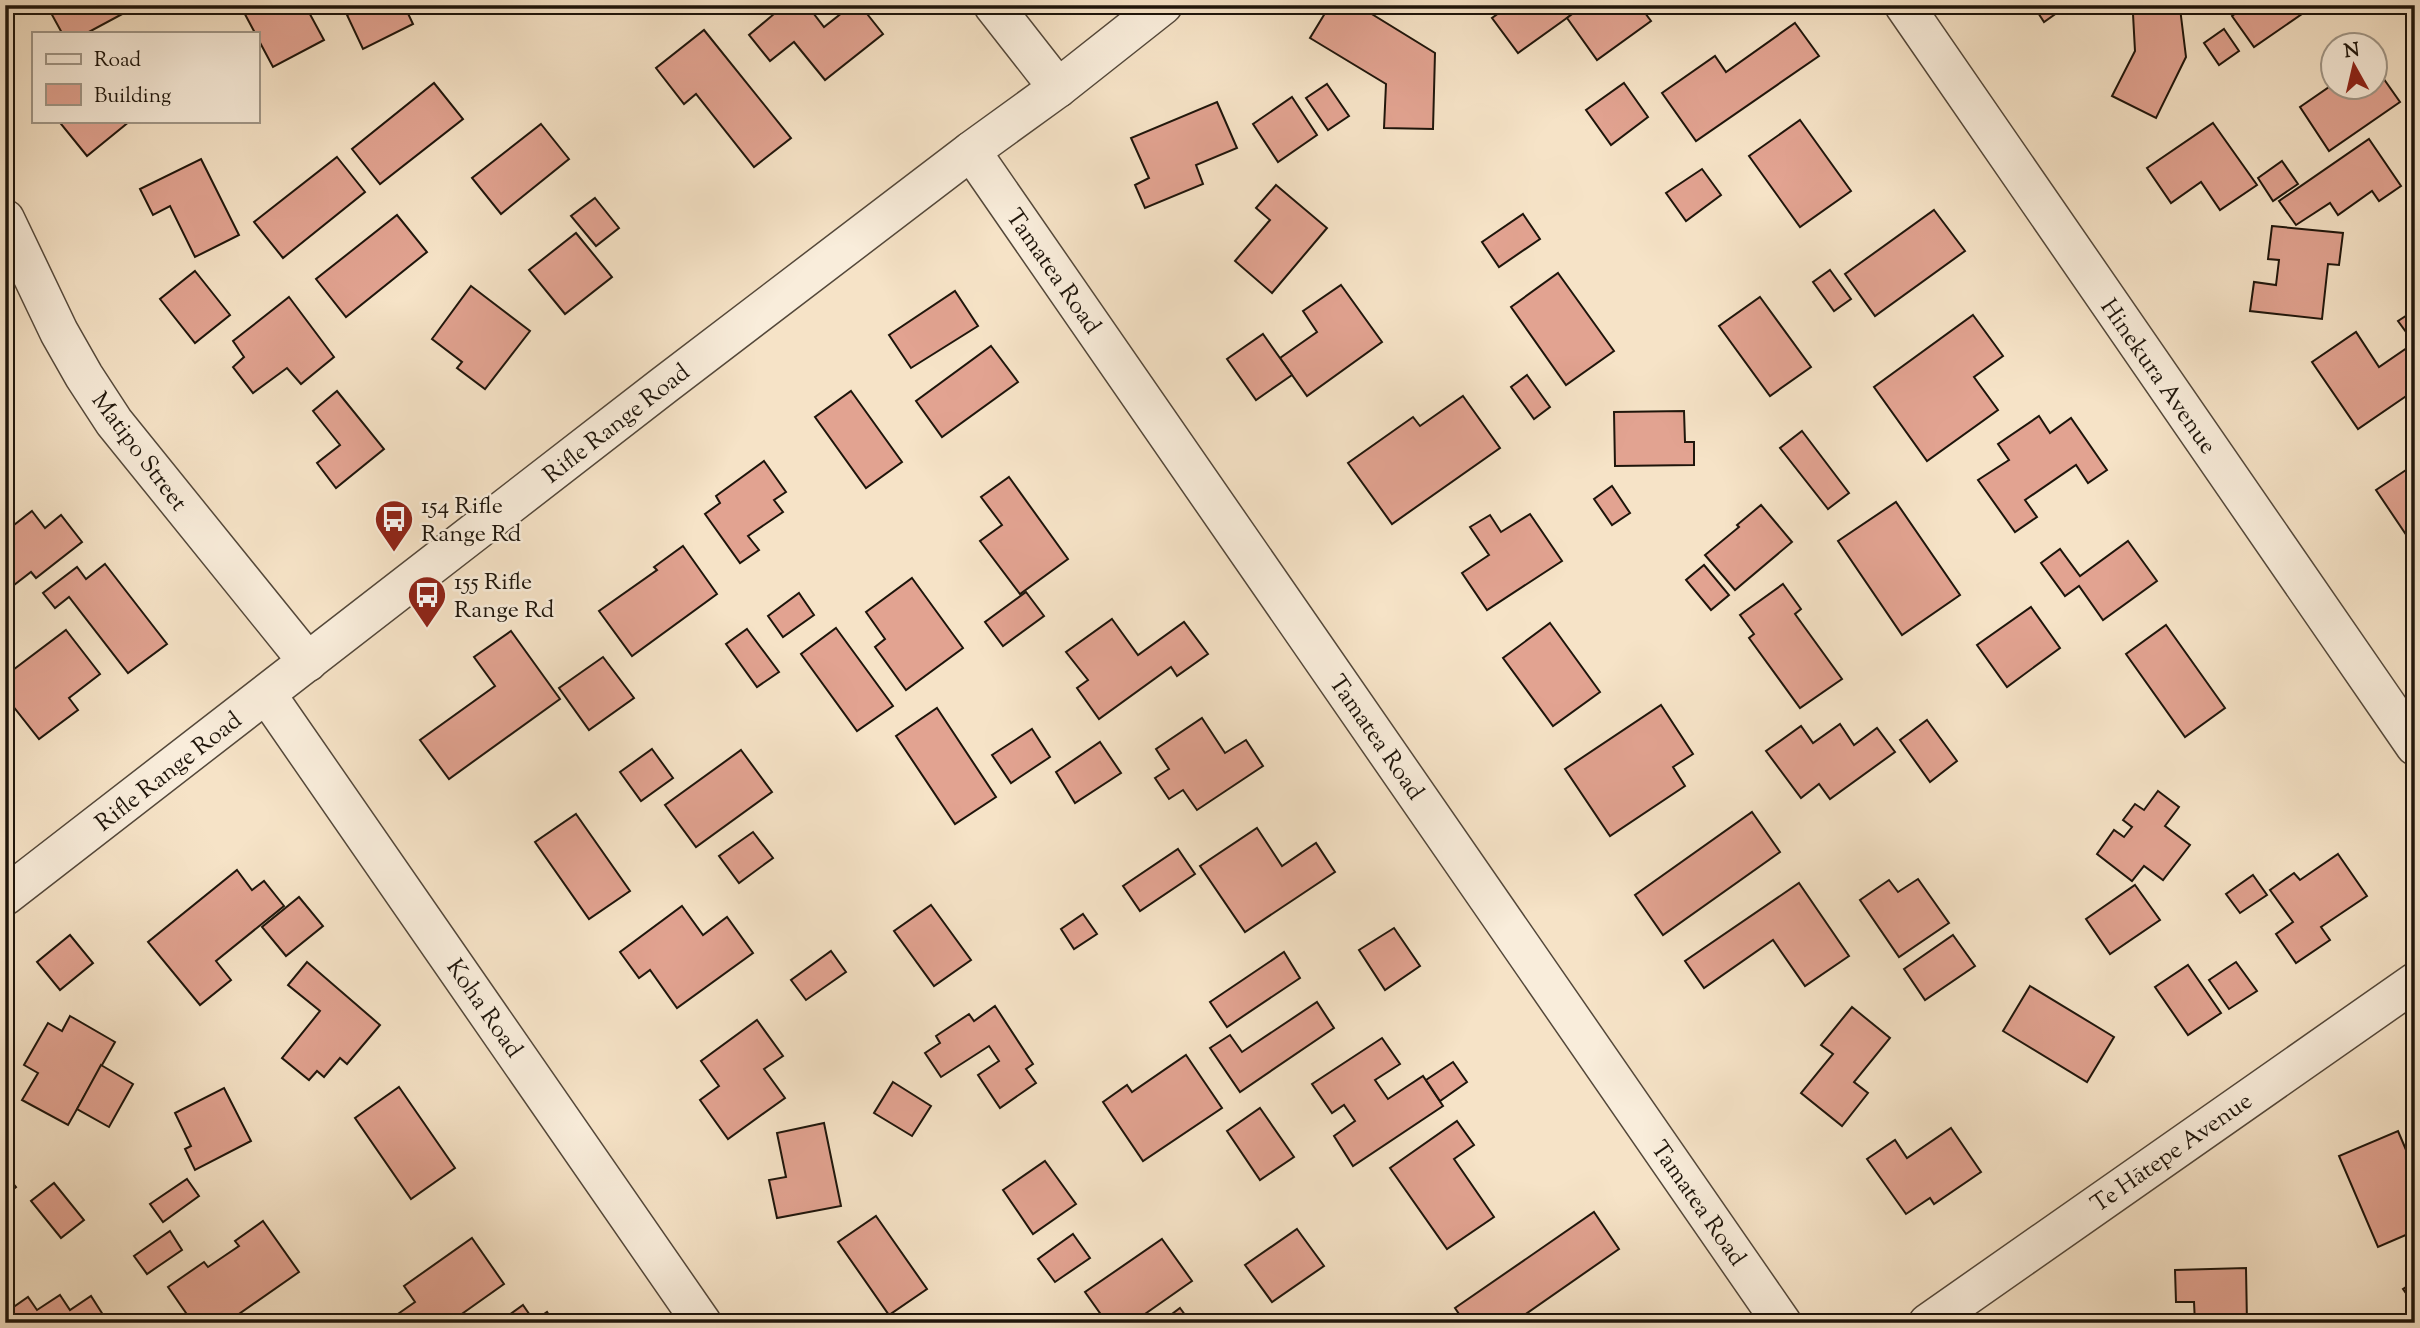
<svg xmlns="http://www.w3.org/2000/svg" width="2420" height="1328" font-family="'Sorts Mill Goudy',serif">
<rect width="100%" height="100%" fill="#f6e3c7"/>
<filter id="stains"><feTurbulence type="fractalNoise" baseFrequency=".00286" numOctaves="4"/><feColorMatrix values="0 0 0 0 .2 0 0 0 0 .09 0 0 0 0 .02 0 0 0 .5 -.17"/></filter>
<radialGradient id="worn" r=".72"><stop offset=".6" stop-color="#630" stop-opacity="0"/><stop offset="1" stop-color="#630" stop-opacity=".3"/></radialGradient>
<!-- building -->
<g fill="#e2a391" stroke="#1e150b" stroke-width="2">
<path d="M52,5h87l-52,28h-25l-11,-20 4,-2z"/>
<path d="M240,5h65l19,35 -51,27 -16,-30v-4h-2z"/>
<path d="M367,5h37l9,19 -50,25 -16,-34z"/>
<path d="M766,5h41l17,22 28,-22h8l23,29 -58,46 -31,-38 -24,19 -21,-26 25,-21z"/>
<path d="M1330,5h27l78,48 -2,76 -49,-1 2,-44 -76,-46z"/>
<path d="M1510,5h65l3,5 -60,43 -26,-35z"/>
<path d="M1584,5h55l12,16 -54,39 -30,-42z"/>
<path d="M2033,5h35l-24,17z"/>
<path d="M2247,5h68l-61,42 -22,-31z"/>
<path d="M2180,8l6,49 -30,61 -44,-22 23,-45 -2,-37z"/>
<path d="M1795,23l24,33 -123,85 -34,-48 53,-37 11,16z"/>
<path d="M2224,29l15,22 -20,14 -15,-22z"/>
<path d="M704,30l87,108 -37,29 -58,-73 -12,10 -28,-36z"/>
<path d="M2374,65l26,37 -71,49 -29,-44 32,-22v3h42z"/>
<path d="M434,83l29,36 -83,65 -28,-35z"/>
<path d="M1624,83l24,34 -37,28 -25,-35z"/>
<path d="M1327,84l22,32 -21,14 -22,-32z"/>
<path d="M1292,97l25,38 -39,27 -25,-38z"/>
<path d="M1217,102l20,46 -41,17 7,19 -58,24 -10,-23 14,-7 -18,-40z"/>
<path d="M1800,120l51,71 -51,36 -51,-71z"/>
<path d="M65,121h65l-43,35 -26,-32z"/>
<path d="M2213,123l44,62 -37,25 -19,-28 -30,21 -24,-35z"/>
<path d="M541,124l28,35 -68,55 -29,-36z"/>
<path d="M2369,139l32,47 -22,15 -7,-10 -34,24 -8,-12 -34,22 -17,-24z"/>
<path d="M337,157l28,35 -82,66 -29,-36z"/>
<path d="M201,159l38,76 -44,22 -25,-51 -17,9 -13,-26z"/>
<path d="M2282,161l16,23 -25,17 -15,-23z"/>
<path d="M1702,169l19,26 -35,26 -20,-28z"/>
<path d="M1276,185l51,43 -55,65 -37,-32 35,-41 -14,-12z"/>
<path d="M595,198l24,30 -23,18 -25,-30z"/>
<path d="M1934,210l31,41 -90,65 -30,-42z"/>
<path d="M1523,214l17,25 -41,28 -17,-25z"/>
<path d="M397,215l30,37 -81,65 -30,-38z"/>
<path d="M2272,226l71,7 -4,32 -11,-1 -6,55 -72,-8 4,-29 22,3 3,-25 -11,-1z"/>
<path d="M576,233l36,44 -47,37 -36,-44z"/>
<path d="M1830,270l21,29 -17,12 -21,-29z"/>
<path d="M195,271l35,44 -35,28 -35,-44z"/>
<path d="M1558,273l56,78 -48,34 -55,-78z"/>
<path d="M1341,285l41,57 -75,54 -27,-38 37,-26 -14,-21z"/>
<path d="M471,286l59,45 -45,58 -28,-21 5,-6 -30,-23z"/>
<path d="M955,291l23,35 -67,42 -22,-33z"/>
<path d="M289,297l45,60 -33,27 -14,-16 -34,25 -20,-26 11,-10 -11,-16z"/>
<path d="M1760,297l51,70 -41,29 -51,-70z"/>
<path d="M2415,310v80l-57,39 -46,-67 44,-30 23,35 35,-24 -16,-22z"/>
<path d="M1973,315l30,41 -29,21 24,33 -71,51 -53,-74z"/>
<path d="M1263,334l29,41 -36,25 -29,-41z"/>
<path d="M991,346l27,36 -76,55 -26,-36z"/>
<path d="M1527,375l23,32 -16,12 -23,-32z"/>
<path d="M337,391l47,58 -48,39 -19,-25 23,-18 -27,-34z"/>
<path d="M851,391l51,71 -36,26 -51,-71z"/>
<path d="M1463,396l37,52 -108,76 -44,-61 65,-46 7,9z"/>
<path d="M1684,411l1,31h9v23l-79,1 -1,-54z"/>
<path d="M2039,416l11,17 21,-15 36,52 -19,13 -12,-18 -51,35 12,17 -22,15 -37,-52 31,-20 -11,-16z"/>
<path d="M1802,431l47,62 -21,16 -48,-61z"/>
<path d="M764,461l22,31 -12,8 9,12 -35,24 11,14 -19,13 -35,-49 15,-11 -4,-7z"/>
<path d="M2415,464v84l-39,-58z"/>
<path d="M1009,477l59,82 -48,35 -40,-53 22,-16 -21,-28z"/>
<path d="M1612,486l18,27 -18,12 -18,-26z"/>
<path d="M1896,502l64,93 -58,40 -64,-94z"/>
<path d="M1761,505l31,37 -57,48 -30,-35 34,-28 -2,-2z"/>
<path d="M32,511l13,17 16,-13 21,27 -46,36 -5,-6 -26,20v-60z"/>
<path d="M1530,514l32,47 -75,49 -25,-37 27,-18 -19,-28 20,-12 11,17z"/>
<path d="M2128,541l29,40 -54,39 -24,-34 -14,10 -24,-33 19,-14 20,27z"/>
<path d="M683,546l34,48 -85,62 -33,-45 58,-41 -3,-3z"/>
<path d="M105,564l62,80 -39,29 -59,-76 -14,11 -12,-15 34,-26 9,12z"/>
<path d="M1704,565l25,30 -18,15 -25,-30z"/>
<path d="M912,578l51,70 -57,42 -31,-43 10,-8 -19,-27z"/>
<path d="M1783,584l18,25 -6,5 47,65 -42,29 -51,-70 5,-4 -14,-19z"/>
<path d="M1026,592l18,24 -41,30 -18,-24z"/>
<path d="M799,593l15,22 -31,22 -15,-21z"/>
<path d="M2031,607l29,41 -53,39 -30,-42z"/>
<path d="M1112,619l26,36 46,-33 24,32 -31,22 -6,-9 -72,52 -22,-31 11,-8 -22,-28z"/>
<path d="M1550,623l50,69 -47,34 -50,-68z"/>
<path d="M2166,625l59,83 -40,29 -59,-83z"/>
<path d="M836,628l57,78 -36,25 -56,-77z"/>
<path d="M747,629l32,43 -22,15 -31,-43z"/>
<path d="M66,630l34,44 -31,24 9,12 -39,29 -34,-43v-20z"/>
<path d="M511,631l49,68 -111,80 -29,-39 75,-54 -21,-29z"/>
<path d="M603,657l31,41 -45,32 -30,-42z"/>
<path d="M1661,705l32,49 -20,13 12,19 -75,50 -45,-67z"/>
<path d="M937,708l59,89 -41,27 -59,-88z"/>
<path d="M1202,718l23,35 21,-13 17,26 -66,44 -14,-20 -14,9 -14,-21 14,-9 -13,-20z"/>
<path d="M1927,720l30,41 -27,21 -30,-42z"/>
<path d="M1840,724l14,21 23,-17 18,24 -65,47 -11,-15 -18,14 -35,-47 35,-25 12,17z"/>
<path d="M1032,729l18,28 -39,26 -19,-28z"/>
<path d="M1100,742l21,31 -46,30 -19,-31z"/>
<path d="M652,749l21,29 -32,23 -21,-29z"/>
<path d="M741,750l31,42 -76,55 -31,-42z"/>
<path d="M2158,791l21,16 -14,19 25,19 -27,35 -19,-14 -12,15 -35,-27 17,-24 10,7 8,-10 -9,-7 12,-16 9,6z"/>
<path d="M1752,812l28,40 -117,83 -28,-40z"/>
<path d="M576,814l54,77 -41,28 -54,-77z"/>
<path d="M1257,828l25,38 34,-23 19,29 -90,60 -45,-66z"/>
<path d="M753,832l20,26 -34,25 -20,-27z"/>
<path d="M1178,849l17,25 -55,37 -17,-25z"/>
<path d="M2338,854l29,42 -46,31 9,13 -34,23 -20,-29 17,-12 -23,-32 24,-17 6,7z"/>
<path d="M237,870l15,20 12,-9 20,25 -68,55 15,19 -31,25 -52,-63z"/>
<path d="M2253,875l14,20 -27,18 -14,-19z"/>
<path d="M1918,879l31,44 -50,34 -39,-57 29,-20 9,12z"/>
<path d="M1799,883l50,73 -44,30 -32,-46 -69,48 -19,-27z"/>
<path d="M2135,885l25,35 -50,34 -24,-35z"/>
<path d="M299,897l24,29 -37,30 -24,-29z"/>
<path d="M931,905l40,55 -37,26 -40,-55z"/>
<path d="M682,906l21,29 24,-18 26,36 -76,55 -27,-38 -11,8 -19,-26z"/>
<path d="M1083,914l14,20 -23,15 -13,-20z"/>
<path d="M1394,928l26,38 -35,24 -26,-40z"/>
<path d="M70,935l23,28 -33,27 -23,-28z"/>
<path d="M1953,935l22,31 -50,34 -21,-31z"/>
<path d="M831,951l15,21 -40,28 -15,-20z"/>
<path d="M1284,952l16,26 -73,49 -17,-25z"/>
<path d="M307,962l73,63 -33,39 -7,-6 -16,19 -7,-6 -8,9 -27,-22 38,-47 -32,-26z"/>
<path d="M2236,962l21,29 -28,18 -20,-29z"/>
<path d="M2188,965l33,48 -33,22 -33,-48z"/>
<path d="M2030,986l84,51 -27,45 -84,-51z"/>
<path d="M1317,1002l17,26 -94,64 -30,-44 20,-13 12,17z"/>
<path d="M995,1006l38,58 -7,5 10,14 -36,25 -22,-33 21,-14 -10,-15 -48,31 -16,-24 15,-10 -4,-7 33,-22 5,7z"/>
<path d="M1852,1007l38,31 -36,44 14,11 -26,33 -41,-33 32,-39 -12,-9z"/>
<path d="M70,1016l45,26 -47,83 -46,-25 16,-27 -14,-8 24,-42 14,8z"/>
<path d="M757,1020l26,36 -19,13 21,29 -57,41 -28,-39 19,-14 -18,-25z"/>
<path d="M1382,1038l18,26 -25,16 13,19 35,-23 20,30 -90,60 -19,-30 21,-15 -11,-16 -12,8 -20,-29z"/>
<path d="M1186,1055l36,53 -79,53 -40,-59 24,-17 5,7z"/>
<path d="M1453,1062l14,20 -27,19 -14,-21z"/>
<path d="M101,1065l32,19 -24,43 -32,-18z"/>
<path d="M893,1082l38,24 -19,30 -38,-23z"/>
<path d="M399,1087l56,81 -44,31 -56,-81z"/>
<path d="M224,1088l27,53 -56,29 -10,-21 6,-3 -16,-33z"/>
<path d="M1260,1108l34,49 -34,23 -33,-49z"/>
<path d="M1457,1121l17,24 -20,14 40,58 -47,32 -57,-81z"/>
<path d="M824,1123l17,83 -64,12 -8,-38 17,-3 -9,-44z"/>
<path d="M1951,1128l30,44 -47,32 -4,-6 -24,16 -39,-55 28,-19 12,18z"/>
<path d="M2398,1131l17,40v60l-37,16 -39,-91z"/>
<path d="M1045,1161l31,43 -43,30 -30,-44z"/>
<path d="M5,1173l11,14 -11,9z"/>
<path d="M187,1179l12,17 -36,26 -13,-18z"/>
<path d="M54,1183l30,37 -23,18 -30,-37z"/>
<path d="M1594,1212l25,37 -106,74h-48l-10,-15z"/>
<path d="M876,1216l51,73 -38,26 -51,-73z"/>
<path d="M263,1221l36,51 -73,51h-33l-25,-36 36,-25 4,5 31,-21 -4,-5z"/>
<path d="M1297,1229l27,37 -52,36 -27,-37z"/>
<path d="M170,1231l12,19 -35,24 -13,-18z"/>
<path d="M1073,1234l17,24 -35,24 -17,-23z"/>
<path d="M472,1238l32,46 -55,39h-64l30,-21 -11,-16z"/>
<path d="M1162,1239l30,42 -60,42h-25l-22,-31z"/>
<path d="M2246,1268l1,55h-52l-1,-21h-18l-1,-32z"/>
<path d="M2415,1281v25l-12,-17z"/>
<path d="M60,1295l10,15 21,-14 16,25 -2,2h-100v-10l23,-16 9,13z"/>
<path d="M523,1305l11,16 13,-9 7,11h-50l-2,-3z"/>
<path d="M1180,1308l11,15h-31z"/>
</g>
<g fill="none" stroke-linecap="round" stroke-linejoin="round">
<!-- minor casing -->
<g stroke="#54483a" stroke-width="41">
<g id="minor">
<path d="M993,5l65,83"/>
<path d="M1904,5l511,741"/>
<path d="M971,151l811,1172"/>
<path d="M5,219l54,113 25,44 30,46 194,240"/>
<path d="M267,695l435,628"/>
<path d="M5,896l658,-510 308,-235 87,-63 105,-83"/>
<path d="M1928,1323l487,-341"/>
</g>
</g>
<!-- minor -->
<use href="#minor" stroke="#f9eddb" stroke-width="38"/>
</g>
<!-- icons -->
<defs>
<g id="bus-pin" transform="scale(2.0125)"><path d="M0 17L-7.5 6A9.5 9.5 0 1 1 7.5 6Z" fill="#8f2418" stroke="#f9eddb"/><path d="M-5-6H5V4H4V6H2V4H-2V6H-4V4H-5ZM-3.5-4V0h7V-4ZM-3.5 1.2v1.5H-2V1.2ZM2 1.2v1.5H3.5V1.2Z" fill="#fff"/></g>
</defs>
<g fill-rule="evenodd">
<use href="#bus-pin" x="394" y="519"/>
<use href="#bus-pin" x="427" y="595"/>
</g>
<g text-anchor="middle" stroke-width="5" stroke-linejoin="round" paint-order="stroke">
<!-- street labels -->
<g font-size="24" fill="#1e150b" stroke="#f9eddb">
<text transform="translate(1054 271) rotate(55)" y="8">Tamatea Road</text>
<text transform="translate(2159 376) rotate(55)" y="8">Hinekura Avenue</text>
<text transform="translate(616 423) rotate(-38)" y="8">Rifle Range Road</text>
<text transform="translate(140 451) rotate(53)" y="8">Matipo Street</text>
<text transform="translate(1377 737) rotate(55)" y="8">Tamatea Road</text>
<text transform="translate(168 771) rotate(-38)" y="8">Rifle Range Road</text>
<text transform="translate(485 1008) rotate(55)" y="8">Koha Road</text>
<text transform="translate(2171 1152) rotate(-35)" y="8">Te Hātepe Avenue</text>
<text transform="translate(1699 1203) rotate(55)" y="8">Tamatea Road</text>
</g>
<!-- poi labels -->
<g font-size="24" fill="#1e150b" stroke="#f9eddb" text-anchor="start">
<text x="421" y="513">154 Rifle<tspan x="421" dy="28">Range Rd</tspan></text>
<text x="454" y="589">155 Rifle<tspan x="454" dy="28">Range Rd</tspan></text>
</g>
</g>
<!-- margin -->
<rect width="2420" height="1328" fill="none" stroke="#f6e3c7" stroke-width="28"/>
<rect x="7" y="7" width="2406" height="1314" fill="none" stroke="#1e150b" stroke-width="3.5"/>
<rect x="14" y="14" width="2392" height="1300" fill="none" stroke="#1e150b" stroke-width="2"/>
<!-- legend -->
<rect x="32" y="32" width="228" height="91" fill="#f9eddb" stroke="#a19788" stroke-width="2"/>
<rect x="46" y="54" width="35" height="10" fill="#f9eddb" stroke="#a19788" stroke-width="2"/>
<text x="94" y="66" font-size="21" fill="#1e150b">Road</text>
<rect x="46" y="84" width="35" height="21" fill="#e2a391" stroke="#a19788" stroke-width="2"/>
<text x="94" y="102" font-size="21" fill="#1e150b">Building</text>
<!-- north arrow -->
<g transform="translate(2354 66) rotate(352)"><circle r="33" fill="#f9eddb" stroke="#a19788" stroke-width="2"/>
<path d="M0-5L12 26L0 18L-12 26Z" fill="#8f2418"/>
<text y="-10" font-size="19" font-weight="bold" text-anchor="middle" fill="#1e150b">N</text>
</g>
<rect width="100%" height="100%" filter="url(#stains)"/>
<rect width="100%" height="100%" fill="url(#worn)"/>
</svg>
